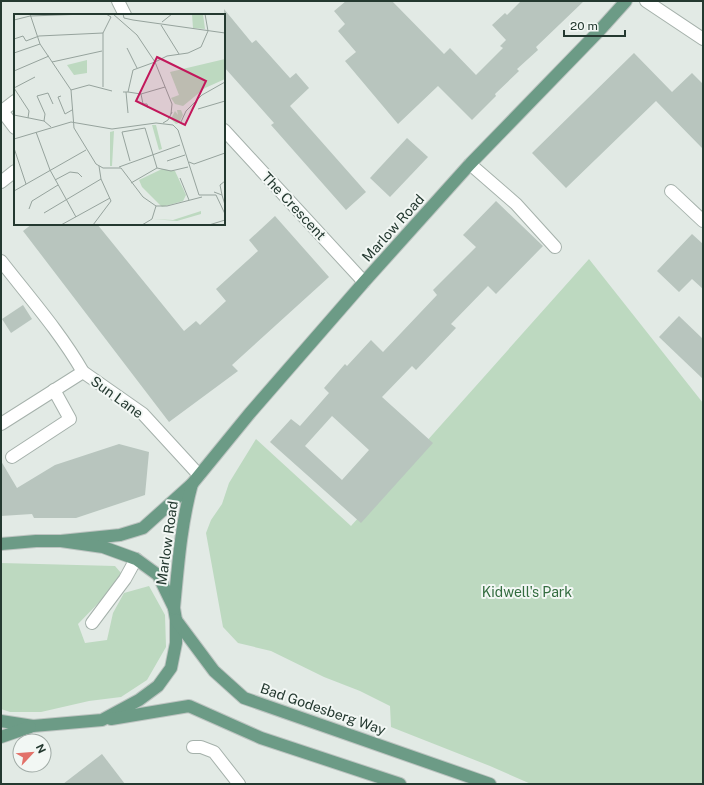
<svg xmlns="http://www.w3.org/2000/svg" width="704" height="785" font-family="'Public Sans',sans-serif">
<rect width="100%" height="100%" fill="#e2eae5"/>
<!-- green -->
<g fill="#bdd9c0">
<path d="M589,259l114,144v381h-172l-41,-18 -99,-39 -1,-21 -30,-15 -36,-14 -53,-26 -33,-8 -15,-16 -17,-94 5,-13 11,-16 7,-21 27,-44 95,87z"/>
<path d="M1,563l114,3 6,7 -13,20 -30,31 7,19 22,-3 6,-27 11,-20 25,-7 16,29 1,32 -19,33 -26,17 -32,4 -48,11h-31l-9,-3z"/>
</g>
<!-- building -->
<g fill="#b8c5be" fill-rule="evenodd">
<path d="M346,1h46l52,53 6,-6 26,27 27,-27 -3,-2 6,-6 -14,-15 13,-12 2,2 14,-14h63l-48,46 2,3 -21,19 2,2 -24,23 1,2 -24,24 -34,-34 -40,38 -53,-63 11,-9 -18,-21 7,-7 -11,-13z"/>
<path d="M224,9l28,34 4,-3 34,38 6,-5 13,15 -19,18 76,86 -20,18 -75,-85 3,-2 -50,-56z"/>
<path d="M634,53l38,39 20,-19 11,11v65l-47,-48 -90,87 -34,-35z"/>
<path d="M407,138l21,19 -38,40 -20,-19z"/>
<path d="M496,201l47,45 -47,48 -8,-8 -37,38 5,4 -40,42 -4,-4 -30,31 51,46 -72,80 -91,-81 21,-23 9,7 29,-33 -5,-5 21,-24 2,2 24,-26 12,12 54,-57 -4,-5 43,-43 -13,-12zM332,416l37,34 -27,30 -37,-34z"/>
<path d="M275,216l54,61 -97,88 6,6 -69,51 -146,-191 9,-7h65l87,107 12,-10 4,4 26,-24 -10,-12 42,-38 -9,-11z"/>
<path d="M692,234l11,10v45l-11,-10 -13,13 -22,-21z"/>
<path d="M23,305l9,14 -21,14 -9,-14z"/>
<path d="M679,316l24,23v40l-44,-42z"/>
<path d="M119,444l30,8 -4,43 -69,23h-42l-2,-4 -31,2v-55l16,27 38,-23z"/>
<path d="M102,754l23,30h-62z"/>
</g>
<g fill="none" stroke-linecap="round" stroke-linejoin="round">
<!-- minor casing -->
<g stroke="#a5b1ab" stroke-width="14">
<g id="minor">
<path d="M118,1l7,14"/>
<path d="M646,1l57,38"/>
<path d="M15,101l-13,10 13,17"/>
<path d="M224,130l140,152"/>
<path d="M470,164l46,40 39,43"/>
<path d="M1,182l14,-11"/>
<path d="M671,191l32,30"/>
<path d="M1,261c28,36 59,71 82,111"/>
<path d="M1,424l82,-52 60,42 56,61"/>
<path d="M12,457l58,-38 -16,-29"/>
<path d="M92,623l33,-44 11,-20"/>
<path d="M193,747h8l13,5 25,32"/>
</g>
</g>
<!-- major casing -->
<g stroke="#bdc4c1" stroke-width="14">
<g id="major">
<path d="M61,541l59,-6 23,-7 49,-44 58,-71 114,-131 106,-118 129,-133 27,-30"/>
<path d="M1,544l35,-3h25l42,6 33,12 22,16 16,33 2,12v23l-5,25 -13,18 -19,14 -37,20 -69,6 -32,-5"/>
<path d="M174,608c4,-42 7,-84 18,-124"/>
<path d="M176,620l38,51 30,27 246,86"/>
<path d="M111,719l78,-13 72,32 139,46"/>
<path d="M1,737l29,-10"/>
</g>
</g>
<!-- minor -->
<use href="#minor" stroke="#fff" stroke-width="12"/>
<!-- major -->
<use href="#major" stroke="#6c9b86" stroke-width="12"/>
</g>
<g text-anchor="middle" stroke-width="4" stroke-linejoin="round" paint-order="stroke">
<!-- street labels -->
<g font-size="14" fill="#243930" stroke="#f2f7f4">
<text transform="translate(294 206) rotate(47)" y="5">The Crescent</text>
<text transform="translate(393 228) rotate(-48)" y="5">Marlow Road</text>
<text transform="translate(117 397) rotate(36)" y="5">Sun Lane</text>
<text transform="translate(167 543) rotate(-82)" y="5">Marlow Road</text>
<text transform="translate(323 709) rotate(19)" y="5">Bad Godesberg Way</text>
</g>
<!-- park labels -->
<g font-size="14" fill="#336c3f" stroke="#f2f7f4">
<text x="527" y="597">Kidwell's Park</text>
</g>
</g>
<!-- overview -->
<g transform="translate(14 14)">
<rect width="211" height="211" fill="#e2eae5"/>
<path d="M178,0h11l2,15 -12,-1zM211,45v20l-20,9 -22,18 -8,-2 -4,-6 8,-3 -9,-23zM73,46v13l-13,2 -7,-10zM163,96h4l2,5 -4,8 -3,1 -5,-5 4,-8 3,4zM138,111h4l6,24 -3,1zM100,117l-2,35h-2v-34zM148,155l13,2 11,24 -3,6 -21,6 -20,-20 -3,-7zM187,197v3l-24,7 -24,-2 20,1z" fill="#bdd9c0"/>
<path fill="none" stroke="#96a39d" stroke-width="1" d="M16,0l10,30 31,46 3,38 22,36 7,4h18l22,29 13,9h11l35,-9M99,0l24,21 18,27 17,42 -1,10M109,0l1,4 9,2 92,13M0,6l16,-4 56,-2M148,8l10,-8M147,11l18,29M0,25l9,-3 3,5 13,-5 64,-3M113,34l10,20M0,39l26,-9M38,48l50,-11M141,48l12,-6 21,-3 13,-6 7,-16 -3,-17M0,57l35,-15M89,73v-54l8,-16 -5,-3M57,76l18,-5 23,6M109,78h5l5,-22 22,-8M112,78l2,21M114,78l13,2 24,-7M127,80l2,10h4l1,4M47,82l-3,1 7,17 7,-4M184,95l27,-8M0,101l30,6 7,6M14,104l1,-7 -15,-23 21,-11M30,107l1,-7 -8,-18 11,-3 5,11M167,108l5,-11 16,-16 23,-13M149,109l5,-3 4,-8M22,118l14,38 26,47M0,125l57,-17 41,7 44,-6 17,2 5,5 21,65h17l9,19M0,134l12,36M116,147l-8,-29 23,-4 12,40M153,147l18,-6M175,148l5,2 31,-11M105,153l61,-22M166,164l9,22M41,166l15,-8 8,1 4,4M117,169l26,-15 14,3 17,-4M0,177l72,-41M200,178l8,3 3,10M208,181l-2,-10 5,-4M15,195l3,-8 26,-16M30,199l57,-34M47,211l49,-27M79,211l18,-24 -10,-22 -2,-13M128,211l10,-6 4,-13M195,211l16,-5"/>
<path fill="#c2185b" fill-opacity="0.15" stroke="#c2185b" stroke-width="2" d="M143,43l49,24 -21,44 -49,-24z"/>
<rect width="211" height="211" fill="none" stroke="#243930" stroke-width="2"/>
</g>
<!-- border -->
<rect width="704" height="785" fill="none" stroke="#243930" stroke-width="4"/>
<!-- north arrow -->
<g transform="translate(32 753) rotate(64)"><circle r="19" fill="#f2f7f4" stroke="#a0aba6"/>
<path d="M0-3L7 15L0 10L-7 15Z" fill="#e27169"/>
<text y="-6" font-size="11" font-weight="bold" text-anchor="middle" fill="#243930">N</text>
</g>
<!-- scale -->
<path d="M564 30v6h61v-6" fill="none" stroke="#243930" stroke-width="2"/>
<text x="570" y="30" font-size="12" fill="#243930" stroke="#f2f7f4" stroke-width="3" paint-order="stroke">20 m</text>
</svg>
